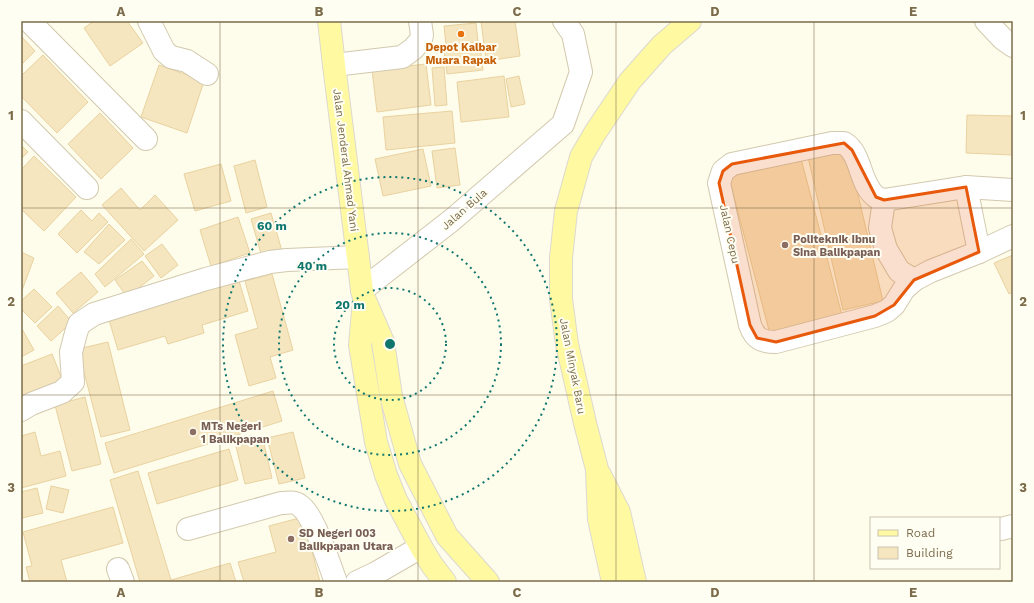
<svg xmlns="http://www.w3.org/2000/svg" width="1034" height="603" font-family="'Work Sans',sans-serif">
<rect width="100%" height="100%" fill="#fefceb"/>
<!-- building -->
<g fill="#f5e6c0" stroke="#e9d29f">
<path d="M94,21h33l16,22 -33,23 -26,-38z"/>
<path d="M482,21h33l5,35 -34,5 -5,-40z"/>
<path d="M476,23l2,19 -32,3 -2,-19z"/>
<path d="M21,36l14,15 -14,14z"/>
<path d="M480,46l3,24 -36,4 -3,-23z"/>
<path d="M43,55l45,47 -31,31 -36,-37v-20z"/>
<path d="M426,64l5,41 -54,7 -5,-42z"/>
<path d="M159,65l45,16 -17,52 -46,-16z"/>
<path d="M444,67l3,38 -12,1 -3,-38z"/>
<path d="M504,76l5,41 -48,5 -4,-40z"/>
<path d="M519,76l6,28 -14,3 -5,-28z"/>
<path d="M452,111l3,32 -69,7 -3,-33z"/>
<path d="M100,113l33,35 -32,31 -33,-35z"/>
<path d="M967,115l46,1v39l-47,-2z"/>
<path d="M21,145l7,7 -7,7z"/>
<path d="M455,148l5,37 -23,3 -5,-37z"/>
<path d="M847,148l36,153 -40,9 -35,-153z"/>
<path d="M423,149l8,37 -48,10 -8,-37z"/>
<path d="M799,151l44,168 -72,19 -44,-168z"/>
<path d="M34,156l42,41 -32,34 -23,-22v-39z"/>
<path d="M255,160l12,47 -21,6 -12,-47z"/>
<path d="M221,164l10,37 -36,10 -11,-37z"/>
<path d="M121,188l19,22 15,-15 23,25 -34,31 -42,-46z"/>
<path d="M81,210l11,11 7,-8 9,9 -31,31 -19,-19z"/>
<path d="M271,213l11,38 -20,6 -11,-38z"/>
<path d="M238,217l12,36 -39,13 -11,-36z"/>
<path d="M109,224l16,16 -26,24 -15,-12z"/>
<path d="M131,239l13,15 -39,33 -10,-13z"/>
<path d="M162,244l16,21 -17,13 -16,-22z"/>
<path d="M21,252l13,6 -13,35z"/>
<path d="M1013,255v37l-4,2 -15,-31z"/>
<path d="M142,261l12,15 -27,21 -12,-17z"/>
<path d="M81,272l17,20 -25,21 -17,-20z"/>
<path d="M272,274l21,76 -23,7 6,21 -27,8 -14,-51 23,-7 -13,-47z"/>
<path d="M239,281l9,30 -46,14 2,8 -36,11 -3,-8 -47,14 -9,-30z"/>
<path d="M34,289l18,18 -17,16 -14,-14v-8z"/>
<path d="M58,306l14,16 -21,19 -14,-15z"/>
<path d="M21,329h1l12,21 -13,7z"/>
<path d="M108,342l22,88 -29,7 -23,-88z"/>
<path d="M52,354l12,30 -41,16 -2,-6v-28z"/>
<path d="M273,391l9,30 -168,52 -9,-30z"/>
<path d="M85,397l16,67 -29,7 -17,-66z"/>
<path d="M35,432l6,24 19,-5 6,25 -45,12v-52z"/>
<path d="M293,432l12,46 -26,6 -12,-46z"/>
<path d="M263,440l9,38 -27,6 -9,-38z"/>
<path d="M229,449l9,31 -81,24 -9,-31z"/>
<path d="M138,471l33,109 59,-17 6,19h-96l-30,-102z"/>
<path d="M51,486l18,4 -6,23 -17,-4z"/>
<path d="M37,488l6,25 -21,5 -1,-6v-20z"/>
<path d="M113,507l10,36 -62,17 6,22h-37l-4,-15 6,-1 -9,-34z"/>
<path d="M303,517l17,65h-76l-6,-20 38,-10 -7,-26z"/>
</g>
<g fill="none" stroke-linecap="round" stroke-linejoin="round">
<!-- minor casing -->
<g stroke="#d2c9ae" stroke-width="24">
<g id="minor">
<path d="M29,21l117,118"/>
<path d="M149,21l15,30 7,6 16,4 20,13"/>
<path d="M986,21l17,18 10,7"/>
<path d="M334,65l68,-8 11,-8 8,-9 1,-5 -2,-14"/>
<path d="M21,121l66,67"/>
<path d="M966,187l13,65"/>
<path d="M1013,190l-47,-3 -82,13c-3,-1 -7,-2 -9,-4 -16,-13 -13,-42 -31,-53h-12l-100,21 -9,7 -4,12 31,142c5,14 12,17 26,17l99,-26 12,-5 7,-6 10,-16 10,-9 17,-9 48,-19 34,-16"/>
<path d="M884,200l-4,28 6,21 13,22 15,9"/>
<path d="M362,290l90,-70 111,-96 18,-52 -8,-38 -9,-13"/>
<path d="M21,410l10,-6 31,-12 11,-10 -2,-30 5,-19 3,-9 15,-10 112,-35 64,-17 17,-2 71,-3"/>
<path d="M188,529l93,-26c7,0 13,-2 18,2 15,9 30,59 37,77"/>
<path d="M1001,529l12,-3"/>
<path d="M118,569l5,13"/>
<path d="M357,582l19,-9 45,-26"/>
</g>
</g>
<!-- major casing -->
<g stroke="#ddd9d0" stroke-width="24">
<g id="major">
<path d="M329,21l5,44 28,225 2,8 19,44 8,54 19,68 37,72 41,46"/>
<path d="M364,300l-4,45 16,97 10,33 10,25 25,47 11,18 13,17"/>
<path d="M600,475l19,37 16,70"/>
<path d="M613,582l-14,-63 -2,-50 -12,-46 -18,-79 -6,-45v-41l5,-47 15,-54 14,-24 35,-52 32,-36 28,-24"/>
</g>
</g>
<!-- minor -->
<use href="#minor" stroke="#fff" stroke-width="22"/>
<!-- major -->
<use href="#major" stroke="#fff9a1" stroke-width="22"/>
</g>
<!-- marked area -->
<path fill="#e8590c" fill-opacity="0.2" stroke="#e8590c" stroke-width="3" stroke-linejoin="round" d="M844,143l8,7 24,47 8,3 82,-13 13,65 -65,28 -20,25 -19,11 -99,26 -19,-4 -7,-13 -31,-142 4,-12 9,-7z"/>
<!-- grid -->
<path fill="none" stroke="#7c6c4b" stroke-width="1" stroke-opacity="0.55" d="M220,21v561M418,21v561M616,21v561M814,21v561M21,208h992M21,395h992"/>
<!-- distance rings -->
<g fill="none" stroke="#0f766e" stroke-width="2" stroke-dasharray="2 4">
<circle cx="390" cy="344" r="56"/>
<circle cx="390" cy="344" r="111"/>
<circle cx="390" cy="344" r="167"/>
</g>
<!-- markers -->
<circle fill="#e8710a" stroke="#fffef3" stroke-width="1.5" cx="461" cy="34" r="4"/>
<g fill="#8d6e63" stroke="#fffef3" stroke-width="1.5">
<circle cx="785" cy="245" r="4"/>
<circle cx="193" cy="432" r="4"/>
<circle cx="291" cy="539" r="4"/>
</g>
<g text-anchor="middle" stroke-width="4" stroke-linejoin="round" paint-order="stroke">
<!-- food labels -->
<g font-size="11" font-weight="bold" fill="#c56008" stroke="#fffef3">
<text x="461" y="51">Depot Kalbar<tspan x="461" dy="13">Muara Rapak</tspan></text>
</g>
<!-- street labels -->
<g font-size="11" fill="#7c6c4b" stroke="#fffef3">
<text transform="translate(346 160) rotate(83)" y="4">Jalan Jenderal Ahmad Yani</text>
<text transform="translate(464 209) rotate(-41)" y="4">Jalan Bula</text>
<text transform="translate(730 234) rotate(78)" y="4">Jalan Cepu</text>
<text transform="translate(573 366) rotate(79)" y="4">Jalan Minyak Baru</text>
</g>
<!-- education labels -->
<g font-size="11" font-weight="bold" fill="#785e54" stroke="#fffef3" text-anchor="start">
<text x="793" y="243">Politeknik Ibnu<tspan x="793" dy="13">Sina Balikpapan</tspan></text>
<text x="201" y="430">MTs Negeri<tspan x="201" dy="13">1 Balikpapan</tspan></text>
<text x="299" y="537">SD Negeri 003<tspan x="299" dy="13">Balikpapan Utara</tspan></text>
</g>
</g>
<circle cx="390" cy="344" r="6" fill="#0f766e" stroke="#fffef3" stroke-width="2"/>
<g font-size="12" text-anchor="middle" font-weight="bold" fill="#0f766e" stroke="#fffef3" stroke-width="4" stroke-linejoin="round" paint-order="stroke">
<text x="272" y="230">60 m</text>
<text x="312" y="270">40 m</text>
<text x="350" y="309">20 m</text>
</g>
<!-- border -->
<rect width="1034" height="603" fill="none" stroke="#fffef3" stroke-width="44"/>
<!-- legend -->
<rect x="870" y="517" width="130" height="52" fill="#fffef3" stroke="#cbc4b0"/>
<rect x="878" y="530" width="20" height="6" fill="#fff9a1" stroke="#cbc4b0"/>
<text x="906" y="537" font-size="12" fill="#7c6c4b">Road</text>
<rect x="878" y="547" width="20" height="12" fill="#f5e6c0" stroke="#cbc4b0"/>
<text x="906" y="557" font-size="12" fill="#7c6c4b">Building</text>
<rect x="22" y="22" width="990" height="559" fill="none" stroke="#7c6c4b" stroke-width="1.5"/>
<g font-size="13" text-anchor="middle" font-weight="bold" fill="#7c6c4b">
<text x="121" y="16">A</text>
<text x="319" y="16">B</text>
<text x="517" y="16">C</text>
<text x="715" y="16">D</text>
<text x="913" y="16">E</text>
<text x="11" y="120">1</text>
<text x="1023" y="120">1</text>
<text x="11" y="306">2</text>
<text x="1023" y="306">2</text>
<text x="11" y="492">3</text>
<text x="1023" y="492">3</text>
<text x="121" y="597">A</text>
<text x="319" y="597">B</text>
<text x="517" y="597">C</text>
<text x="715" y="597">D</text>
<text x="913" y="597">E</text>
</g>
</svg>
